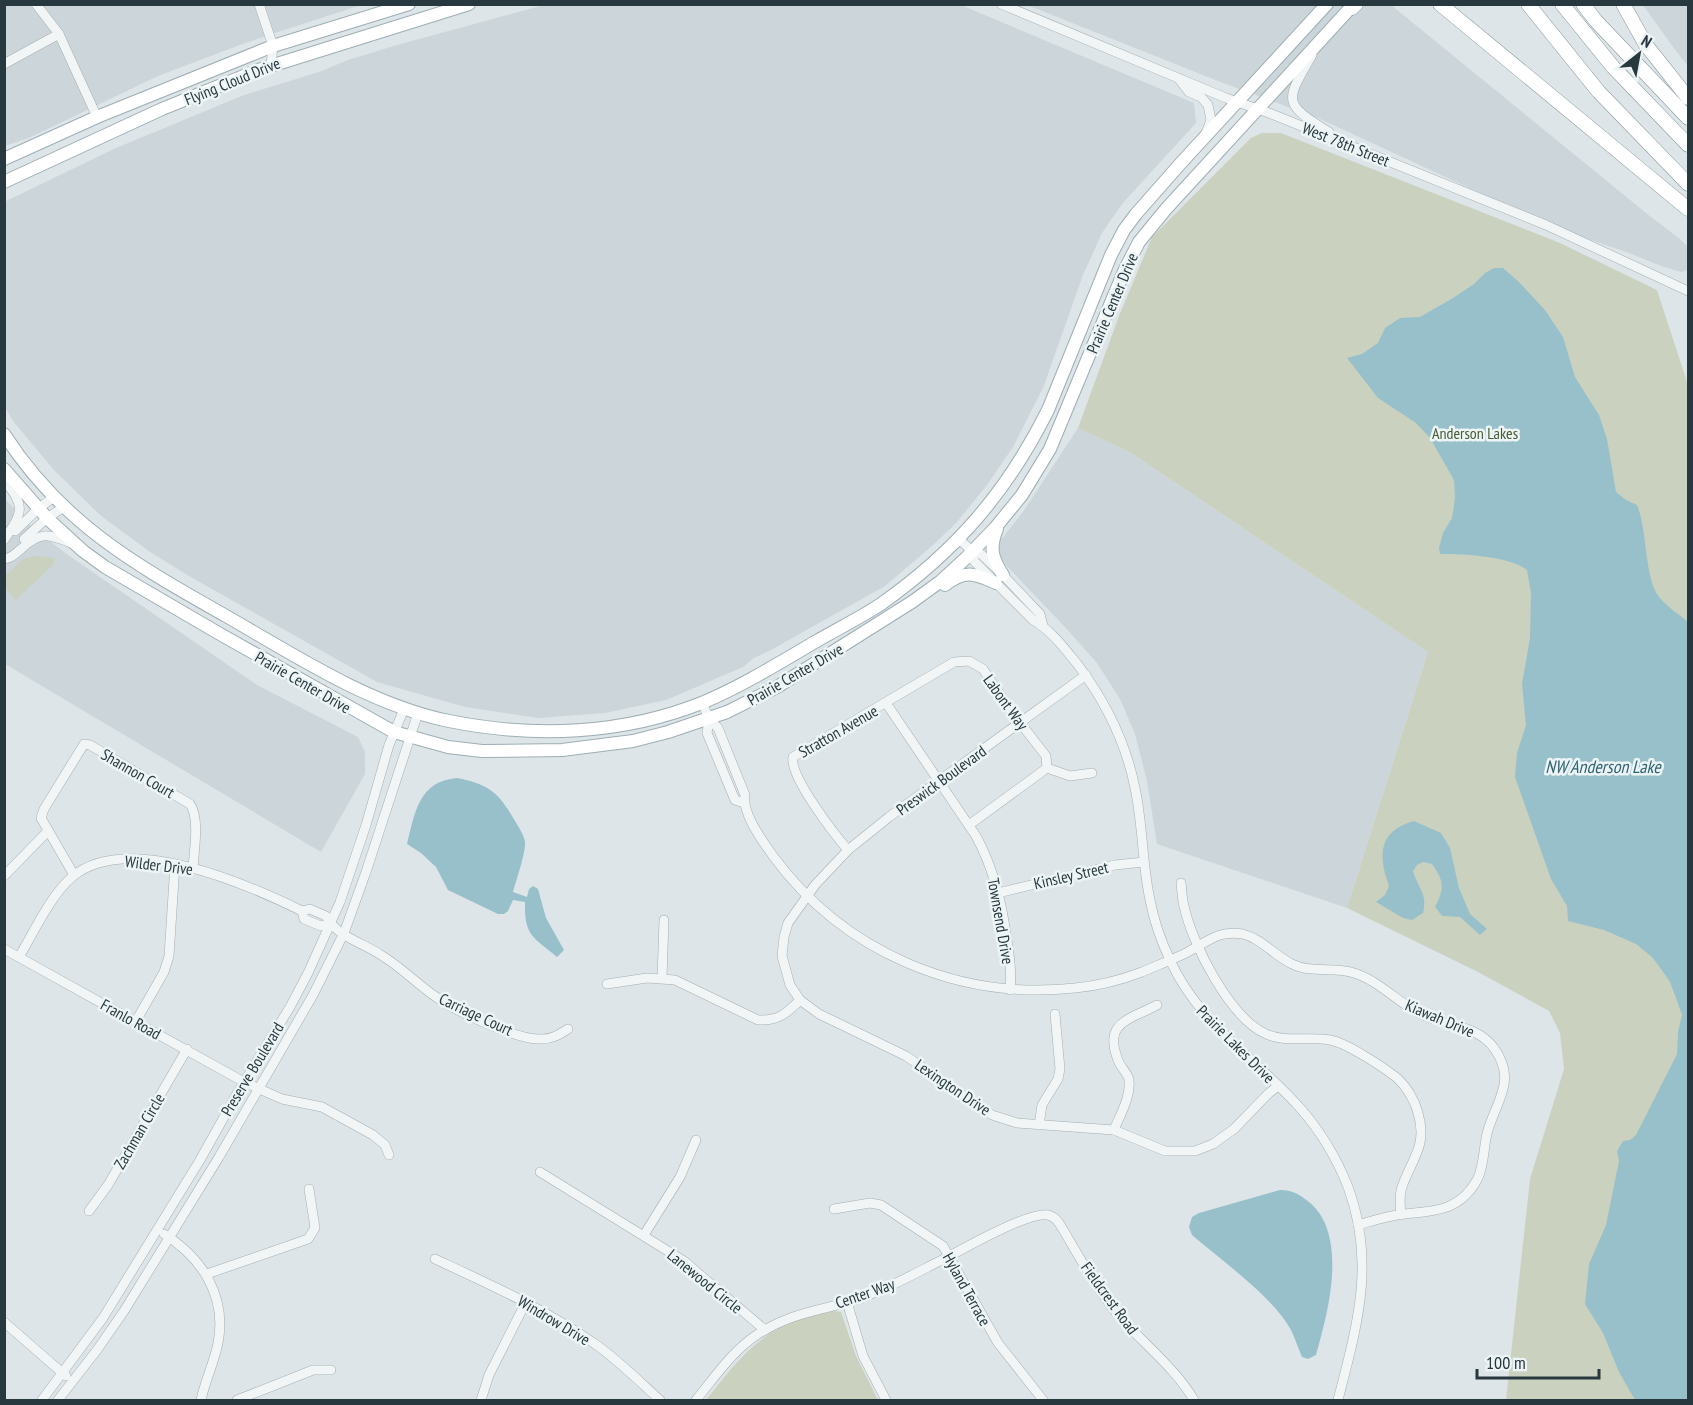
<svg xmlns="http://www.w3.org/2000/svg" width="1693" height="1405" font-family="'PT Sans Narrow',sans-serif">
<rect width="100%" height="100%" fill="#dee5e8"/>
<!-- built -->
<g fill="#ccd5da">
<path d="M5,5h356l-116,38 -87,33 -127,61 -26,9z"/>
<path d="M544,5h417l233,98 2,20 -74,81 -20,29 -19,42 -40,113 -30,59 -26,38 -30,37 -25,24 -47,40 -114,64 -17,8 -11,9 -77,33 -61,13 -67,5 -73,-11 -88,-25 -188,-106 -39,-24 -50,-37 -47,-46 -40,-48 -8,-14 -1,-205 112,-54 128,-53 75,-23 29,-12 49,-15z"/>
<path d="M1027,5h364l260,212 29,22 8,8v23l-7,2 -20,-6 -32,-13 -73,-25 -238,-110 -100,-37z"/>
<path d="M1643,5h45v61l-12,-15z"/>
<path d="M1078,428l53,25 297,199 -81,256 -190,-64 -10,-63 -12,-47 -15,-35 -23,-36 -33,-37 -64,-67 -4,-13 27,-34z"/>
<path d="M4,498l30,31 34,26 189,130 101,52 7,15v22l-44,78 -316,-188z"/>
</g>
<!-- green -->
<g fill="#cad2bf">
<path d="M1262,133h19l279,110 97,47 31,95v1015h-182l24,-221 34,-110 -4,-36 -11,-22 -71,-39 -131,-64 81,-256 -297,-199 -53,-25 41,-112 33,-79 99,-99z"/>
<path d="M37,556l18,2 -2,7 -37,35 -11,-12v-12l18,-17z"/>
<path d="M833,1311l8,1 15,44 22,44h-172c26,-33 52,-68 95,-82 10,-3 21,-4 32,-7z"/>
</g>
<!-- water -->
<g fill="#97c0ca">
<path d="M1494,268h9l16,14 26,28 18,27 12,40 24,38 8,24 9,53 10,8 11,5c11,27 7,72 22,92 7,9 20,17 29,25v778h-53l-16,-28 -16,-39 -18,-29 4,-40 17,-39 13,-64 -2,-10 6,-10 7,-1 6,-5 41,-81 1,-22 4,-17 -6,-17 -6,-16 -9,-13 -9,-12 -16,-13 -32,-14 -36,-9 -1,-15 -16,-27 -36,-102 2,-24 9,-28 -4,-41 8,-46 1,-45 -4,-23c-18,-14 -63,-16 -87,-16l-1,-6 4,-15 9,-15 3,-20 -1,-18 -24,-42 -14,-15 -38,-25 -31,-40 15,-4 16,-11 7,-15 15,-10 20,-1 33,-19 21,-14 11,-11z"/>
<path d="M457,778c32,6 42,15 58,43 3,5 9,14 10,21 1,10 -9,39 -12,50l14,5 2,-8 4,-3 5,3 8,29 18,32 -7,7c-24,-20 -33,-21 -32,-55l-12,-2 -5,11 -4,3h-6l-50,-24 -12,-23 -15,-14 -14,-9c8,-32 12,-63 50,-66z"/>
<path d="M1414,821l27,12 9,15 9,40 11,26 17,15 -7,6 -20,-18 -18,-1 -7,-9c10,-19 9,-26 -3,-43l-9,-2 -6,3 -4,6c5,17 15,23 10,42l-11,7 -9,-2 -27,-16 9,-7 4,-9c-11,-31 -11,-55 25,-65z"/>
<path d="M1280,1190c12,0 19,4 29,12 40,33 19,111 7,153l-8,4 -6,-2c-4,-9 -7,-19 -11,-27 -19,-34 -69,-69 -99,-95l-3,-8 3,-10 7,-4z"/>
</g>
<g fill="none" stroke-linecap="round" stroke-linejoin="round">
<!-- minor casing -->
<g stroke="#a3aeb2" stroke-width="10">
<g id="minor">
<path d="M36,4l23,30 38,83"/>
<path d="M259,4l14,42 -2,19"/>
<path d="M1001,4l225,94 43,15 277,112 142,66"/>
<path d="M1312,55c-27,47 -30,48 17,77"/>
<path d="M4,64l55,-30"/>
<path d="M1178,78l11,14 12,5 7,8 3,15 -5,13"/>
<path d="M4,480c22,27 19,32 0,60"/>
<path d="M15,531l24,-23 15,-11"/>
<path d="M24,539l23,-21 17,-11"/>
<path d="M959,539l14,13 8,2 22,21 37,39 3,12"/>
<path d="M973,552l1,9 59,59c19,11 32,29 45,45 27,36 48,78 57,123 8,37 7,75 15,112 4,21 11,41 20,60 28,63 87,99 131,149 20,23 36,50 47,78 28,76 9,139 -10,213"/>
<path d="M4,559c8,-1 11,-5 17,-10 19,-18 27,-15 50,-6"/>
<path d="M1086,675l-197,142 -41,33 -33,35 -27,38 -4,14 -2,19 8,29 10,15 19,14 87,42 86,59 25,8 97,7 51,21h30l18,-7 21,-15 35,-36 9,-7"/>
<path d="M702,702l7,17 9,9 27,67c-3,19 17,45 28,61 70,95 184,145 302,132 22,-2 46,-8 67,-16 14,-6 29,-12 42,-18 12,-6 24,-15 36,-19 7,-2 16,-2 23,-1 19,5 32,22 49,30 20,10 42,2 62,9 26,8 45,31 69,42 24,11 54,10 71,33 23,32 3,52 -6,82 -5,16 -3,35 -11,50 -18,32 -44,31 -74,34 -16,2 -31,7 -45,11"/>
<path d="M886,703l90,133c17,31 25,63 30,98 3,19 6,36 4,56"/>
<path d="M709,719l-2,14 28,67 9,3"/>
<path d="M1047,768l23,8 22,-3"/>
<path d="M848,850c-13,-15 -59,-74 -55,-93l161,-95 15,-1 14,8 28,42 35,45 1,12 -78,57"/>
<path d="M74,875l-33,-57 3,-9 40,-65 6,1 100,59c10,14 4,47 3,64"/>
<path d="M4,876l44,-45"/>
<path d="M1181,883c1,8 1,16 3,23 8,38 46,112 82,128 20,9 43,2 64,6 17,3 53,27 67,38 10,9 18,23 21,35 10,33 -7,47 -16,74 -3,9 -2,19 -1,28"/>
<path d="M998,893l117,-28 29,-3"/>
<path d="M302,911l2,8 17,7 9,-2"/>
<path d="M4,949l240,133 38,17 40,8 51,28 12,10 4,10"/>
<path d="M19,957c15,-25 31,-61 53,-80 55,-46 175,7 230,34l8,-2 16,7c10,20 37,27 55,39 20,12 36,29 55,42 21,15 78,41 102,42 12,1 21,-4 30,-10"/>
<path d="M662,978l2,-58"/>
<path d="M607,984l40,-6 28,2 83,40c20,1 28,-6 42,-20"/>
<path d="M136,1021l28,-49 5,-16 6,-92"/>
<path d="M1039,1125l3,-20 16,-26 2,-10 -5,-55"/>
<path d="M1114,1130c6,-15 17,-33 15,-50 -1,-7 -9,-13 -11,-20 -15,-38 11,-40 39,-55"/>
<path d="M540,1172l144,89 81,69"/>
<path d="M834,1209l36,-6 11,2 62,41 55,97 45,57"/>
<path d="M89,1211l19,-26 79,-136"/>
<path d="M164,1234c38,24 63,62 54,109 -4,20 -13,38 -17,57"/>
<path d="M644,1235l36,-58 16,-37"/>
<path d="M435,1259c56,26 112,51 163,87 22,16 42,36 62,54"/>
<path d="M207,1274l101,-35 7,-11 -6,-39"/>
<path d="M847,1302l16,54 23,44"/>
<path d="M4,1322l62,54"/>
<path d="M42,1400l61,-82 97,-158 38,-68 52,-85 18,-34 32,-71 26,-77 23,-80 15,-36"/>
<path d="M58,1400l39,-50 27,-39 95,-154 94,-162 31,-62 22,-61 52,-159"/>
<path d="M237,1400l76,-30h18"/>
<path d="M481,1400l8,-25 37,-73"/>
<path d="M696,1400c19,-23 36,-49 62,-66 32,-20 55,-22 90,-32 35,-10 67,-29 100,-45 18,-10 82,-46 100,-42 5,1 8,4 11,8 19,31 37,66 61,94 24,27 56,52 74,83"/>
</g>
</g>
<!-- major casing -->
<g stroke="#9daeb4" stroke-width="14">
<g id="major">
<path d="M4,159l93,-42 176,-71 136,-42"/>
<path d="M4,182l158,-73 99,-40 208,-65"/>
<path d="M4,434c58,90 132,131 222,182 70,40 144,89 223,105 84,17 174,14 255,-19 38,-16 75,-39 111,-60 22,-13 45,-24 66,-38 75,-53 126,-112 167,-194l63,-155 13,-25 12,-16 44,-50 147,-160"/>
<path d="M4,469l43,49 36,33 22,16 115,67 174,98 54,15 34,4 80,-1 71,-9 35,-9 59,-20 50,-25 135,-85 29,-21 25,-23 29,-30 27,-33 28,-46 75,-180 14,-27 27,-33 188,-205"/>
<path d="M997,529c-8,19 -5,29 6,46"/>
<path d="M945,585c21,-16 30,-11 51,-2"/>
</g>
</g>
<!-- highway casing -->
<g stroke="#85989f" stroke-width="15">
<g id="highway">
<path d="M1440,4l248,205"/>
<path d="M1528,4l70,87 90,93"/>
<path d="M1562,4l51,63 75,78"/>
<path d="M1583,4l13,17 92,97"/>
<path d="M1623,4l23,41 42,53"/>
<path d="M1352,8l4,-4"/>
</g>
</g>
<!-- minor -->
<use href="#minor" stroke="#f1f5f6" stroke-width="9"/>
<!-- major -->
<use href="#major" stroke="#fff" stroke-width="12"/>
<!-- highway -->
<use href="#highway" stroke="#fff" stroke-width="14"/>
</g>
<g text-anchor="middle" stroke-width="5" stroke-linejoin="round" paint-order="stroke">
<!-- street labels -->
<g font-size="16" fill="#27383f" stroke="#edf4f6">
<text transform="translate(232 81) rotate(-22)" y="6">Flying Cloud Drive</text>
<text transform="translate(1346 144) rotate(22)" y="6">West 78th Street</text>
<text transform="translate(1112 303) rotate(-67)" y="6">Prairie Center Drive</text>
<text transform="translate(795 674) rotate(-30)" y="6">Prairie Center Drive</text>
<text transform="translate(303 682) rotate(30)" y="6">Prairie Center Drive</text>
<text transform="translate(1006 702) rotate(54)" y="6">Labont Way</text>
<text transform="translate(838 731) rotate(-30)" y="6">Stratton Avenue</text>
<text transform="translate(138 773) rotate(30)" y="6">Shannon Court</text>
<text transform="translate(941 780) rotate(-36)" y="6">Preswick Boulevard</text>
<text transform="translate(159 865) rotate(7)" y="6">Wilder Drive</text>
<text transform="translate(1071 875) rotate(-13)" y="6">Kinsley Street</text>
<text transform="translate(1001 921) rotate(80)" y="6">Townsend Drive</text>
<text transform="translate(476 1014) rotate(25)" y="6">Carriage Court</text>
<text transform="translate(1440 1018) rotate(23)" y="6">Kiawah Drive</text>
<text transform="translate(131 1019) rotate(29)" y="6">Franlo Road</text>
<text transform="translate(1236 1044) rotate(45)" y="6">Prairie Lakes Drive</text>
<text transform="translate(252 1069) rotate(-59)" y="6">Preserve Boulevard</text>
<text transform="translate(953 1087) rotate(34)" y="6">Lexington Drive</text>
<text transform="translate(139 1131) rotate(-60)" y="6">Zachman Circle</text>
<text transform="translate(705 1281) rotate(39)" y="6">Lanewood Circle</text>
<text transform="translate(967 1289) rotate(61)" y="6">Hyland Terrace</text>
<text transform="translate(865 1293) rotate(-19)" y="6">Center Way</text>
<text transform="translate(1110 1298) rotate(54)" y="6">Fieldcrest Road</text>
<text transform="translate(554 1320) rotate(31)" y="6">Windrow Drive</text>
</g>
<!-- park labels -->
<g font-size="16" fill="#485c34" stroke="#edf4f6">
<text x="1475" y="439">Anderson Lakes</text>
</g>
<!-- water labels -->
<g font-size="18" font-style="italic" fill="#306574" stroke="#edf4f6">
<text x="1603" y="773">NW Anderson Lake</text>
</g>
</g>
<!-- border -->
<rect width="1693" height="1405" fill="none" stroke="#27383f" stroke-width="12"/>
<!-- north arrow -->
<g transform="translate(1639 54) rotate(31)" stroke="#edf4f6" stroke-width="4.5" paint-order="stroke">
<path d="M0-4.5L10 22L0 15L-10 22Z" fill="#27383f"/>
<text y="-9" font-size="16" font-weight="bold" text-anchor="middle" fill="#27383f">N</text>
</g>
<!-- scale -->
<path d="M1477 1369v9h122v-9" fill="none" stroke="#27383f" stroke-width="3"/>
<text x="1486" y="1369" font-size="18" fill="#27383f" stroke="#edf4f6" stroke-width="4.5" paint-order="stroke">100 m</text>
</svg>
